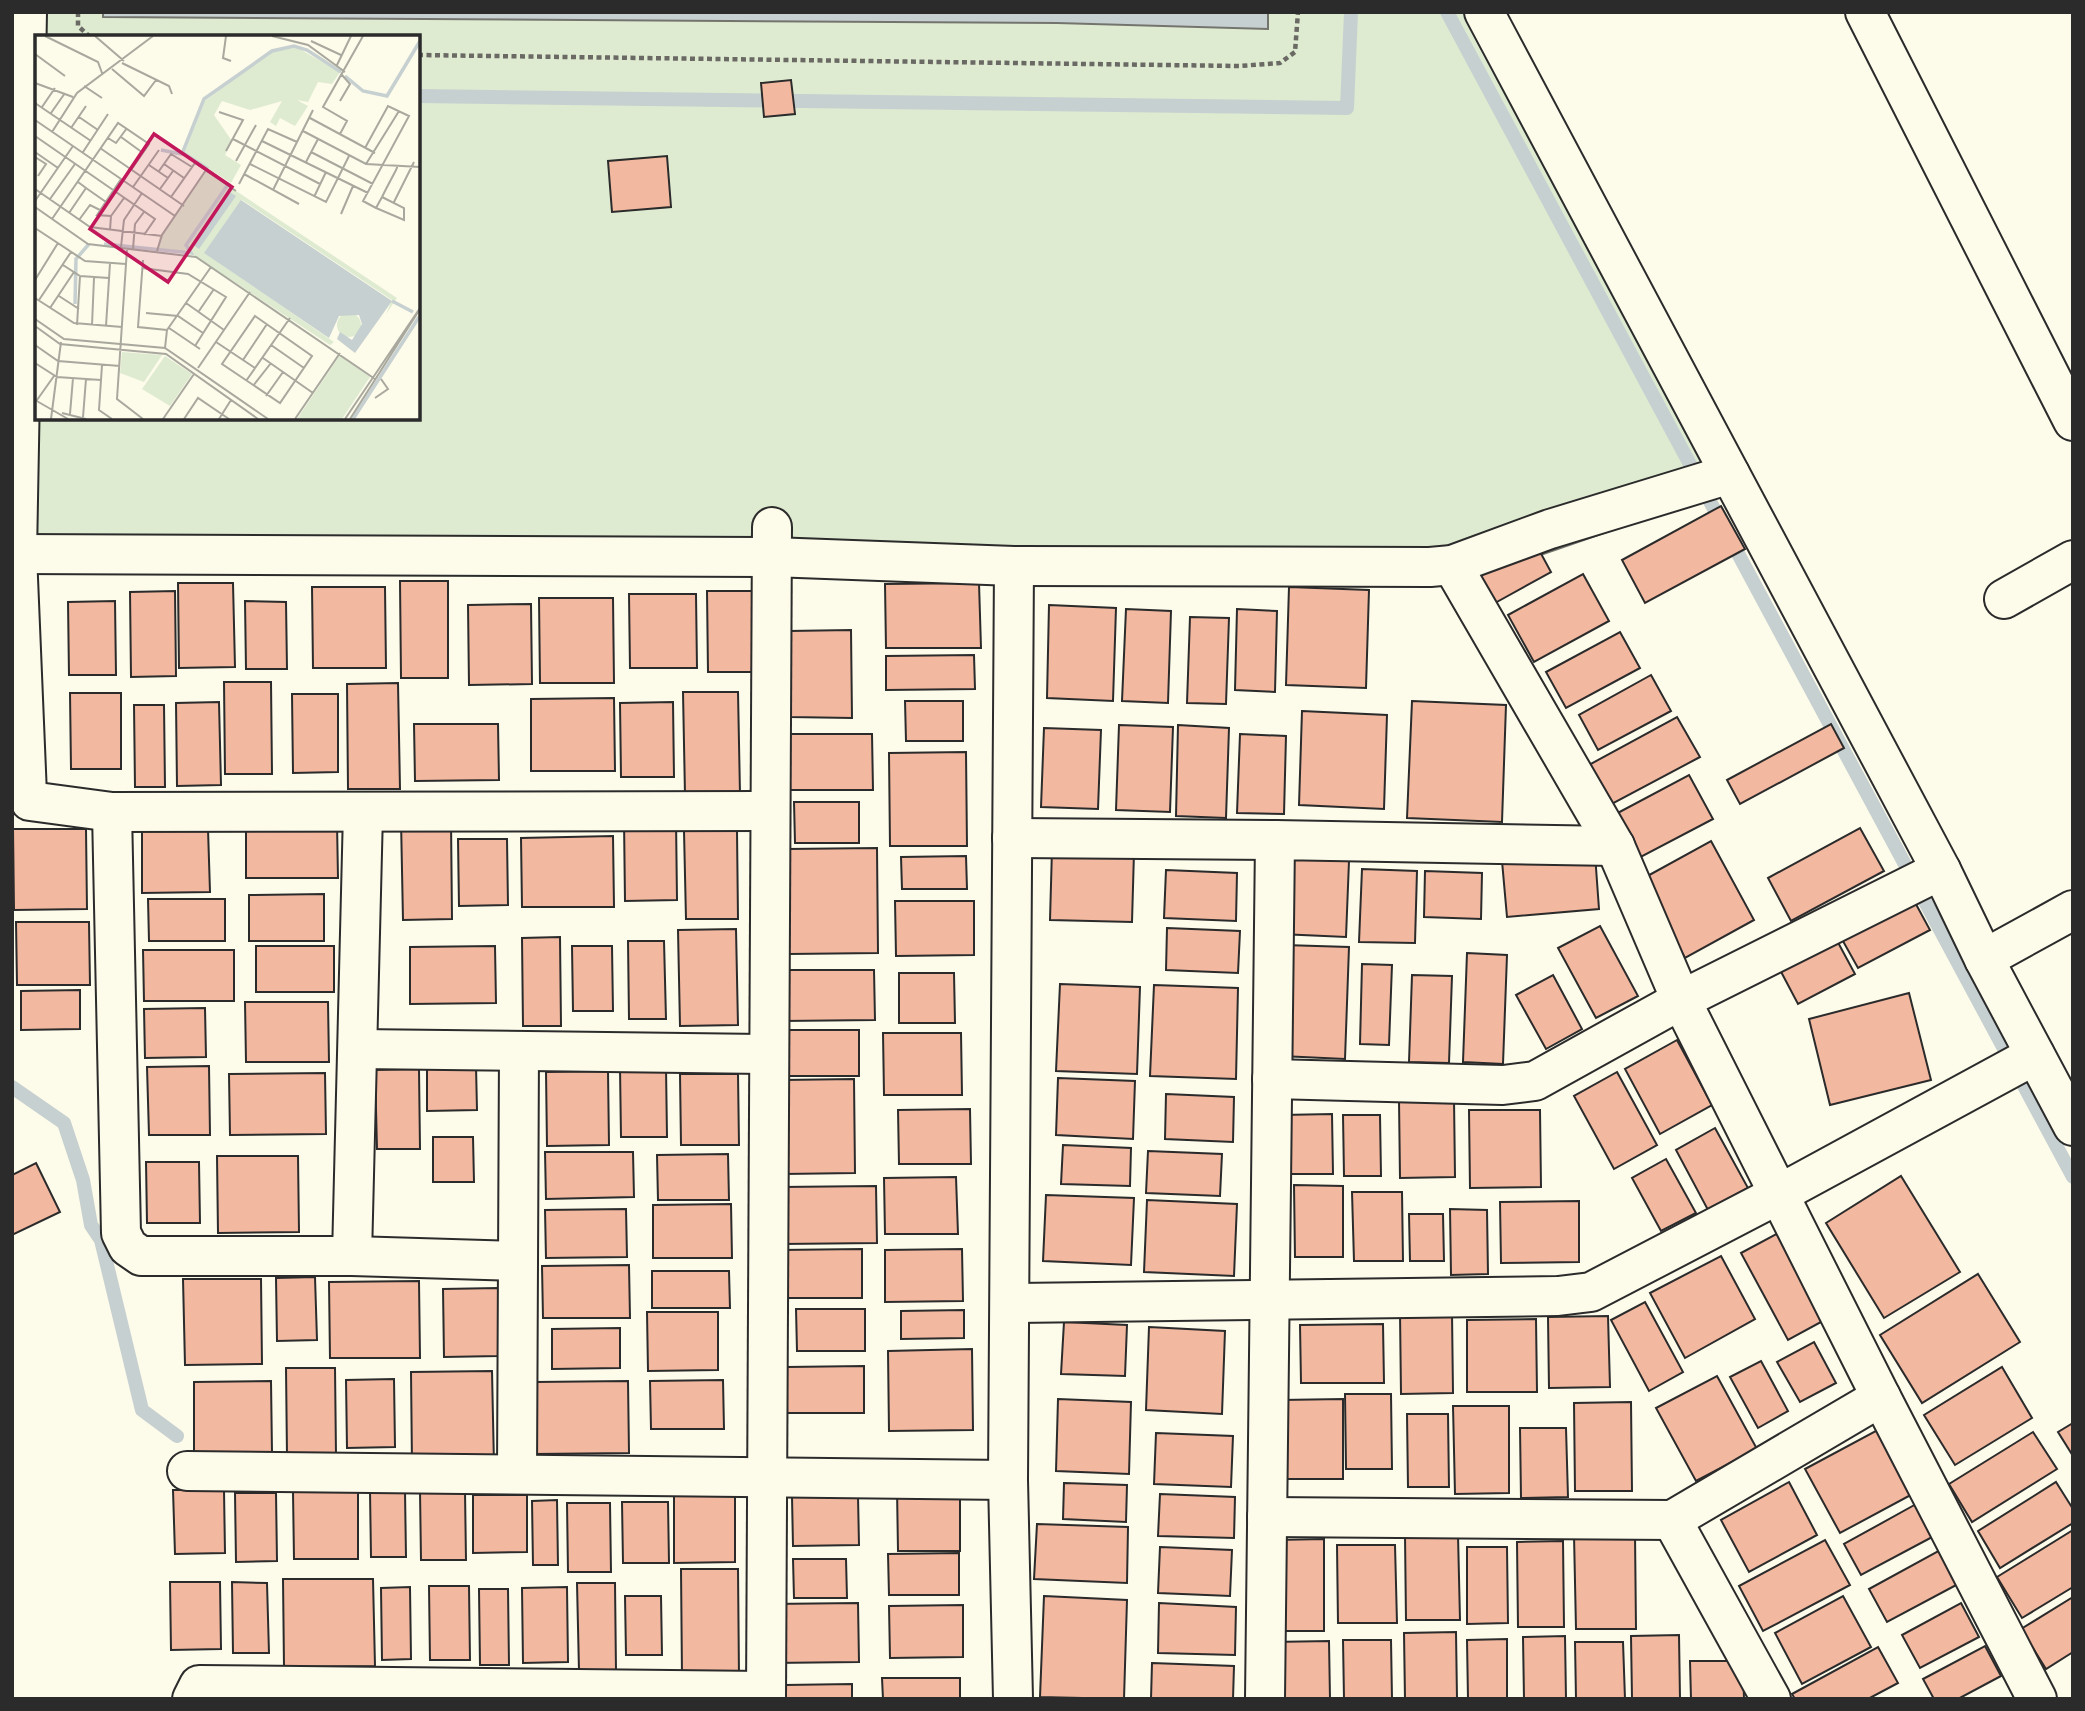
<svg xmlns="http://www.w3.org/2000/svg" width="2085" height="1711" font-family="Arial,sans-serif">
<rect width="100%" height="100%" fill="#fdfbea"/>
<!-- green -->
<path fill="#deebd1" stroke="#74746e" stroke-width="2" fill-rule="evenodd" d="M35,12h1432l253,481 -252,87 -1432,-32zM37,37h381v381h-381z"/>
<!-- water -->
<path fill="#c7d0d0" stroke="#74746e" stroke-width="2" d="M103,12h1165v17l-211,-6 -954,-6z"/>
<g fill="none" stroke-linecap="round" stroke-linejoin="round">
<!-- stream -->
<g stroke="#c7d0d0" stroke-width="14">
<path d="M1447,12l626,1165"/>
<path d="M418,96l929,12 4,-96"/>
<path d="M12,1087l52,36 19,57 8,45 10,15 41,170 35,26"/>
</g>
</g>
<!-- building -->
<g fill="#f2b8a0" stroke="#2b2b2b" stroke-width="2">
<path d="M791,80l4,34 -31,3 -3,-34z"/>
<path d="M667,156l4,51 -59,5 -4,-51z"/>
<path d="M1721,506l24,43 -100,54 -23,-43z"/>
<path d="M1532,537l19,35 -56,31 -20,-36z"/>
<path d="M1583,574l26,47 -75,41 -26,-47z"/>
<path d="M400,581h48v97h-47z"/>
<path d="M178,583h55l2,84 -56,1z"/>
<path d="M979,583l2,65h-95l-1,-64z"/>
<path d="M312,587h73l1,81h-73z"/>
<path d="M1289,587l80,3 -3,98 -80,-3z"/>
<path d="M175,591l1,85 -45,1 -1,-85z"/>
<path d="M707,591h49l1,81h-49z"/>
<path d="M629,594h67l1,74h-67z"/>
<path d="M539,598h74l1,85h-74z"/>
<path d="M115,601l1,74h-47l-1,-73z"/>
<path d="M245,601l41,1 1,67h-41z"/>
<path d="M531,604l1,80 -63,1 -1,-80z"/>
<path d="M1049,605l67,3 -3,93 -66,-3z"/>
<path d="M1126,609l45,2 -3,92 -46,-2z"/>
<path d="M1237,609l40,2 -2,81 -40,-2z"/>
<path d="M1190,617l39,1 -3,86 -39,-1z"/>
<path d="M851,630l1,88 -62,-1 -1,-86z"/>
<path d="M1620,632l20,36 -74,40 -20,-36z"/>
<path d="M974,655l1,34 -89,1v-34z"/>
<path d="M1651,675l20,36 -73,39 -19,-35z"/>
<path d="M224,682h47l1,92h-47z"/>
<path d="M398,683l2,106h-52l-1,-105z"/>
<path d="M683,692h55l2,102 -55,1z"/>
<path d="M70,693h51v76h-50z"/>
<path d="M292,694h46v78l-45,1z"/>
<path d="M614,698l1,73h-84v-72z"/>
<path d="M905,701h58v40h-57z"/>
<path d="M1412,701l94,4 -4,117 -95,-4z"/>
<path d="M219,702l2,83 -44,1 -1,-83z"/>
<path d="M673,702l1,75h-53l-1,-74z"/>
<path d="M134,705h30l1,82h-30z"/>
<path d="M1302,711l85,4 -3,94 -85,-4z"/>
<path d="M1677,717l23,40 -92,49 -21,-40z"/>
<path d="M414,724h84l1,56 -84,1z"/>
<path d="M1831,724l13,24 -104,56 -13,-24z"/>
<path d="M1119,725l54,2 -3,85 -54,-2z"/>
<path d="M1178,725l51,3 -3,90 -50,-2z"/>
<path d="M1044,728l57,2 -3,79 -57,-2z"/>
<path d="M787,734h85l1,56h-86z"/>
<path d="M1240,734l46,2 -2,78 -47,-1z"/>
<path d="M966,752l1,94h-77l-1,-93z"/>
<path d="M1689,775l24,44 -78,41 -23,-44z"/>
<path d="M794,802h65v41h-64z"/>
<path d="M676,819l1,81 -52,1 -1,-81z"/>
<path d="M401,820h50l1,99 -49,1z"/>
<path d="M337,823l1,55h-92v-54z"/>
<path d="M1860,828l24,43 -93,50 -23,-43z"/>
<path d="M13,829h73l1,80 -73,1z"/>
<path d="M142,829h66l2,63 -68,1z"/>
<path d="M684,831h53l1,88h-52z"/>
<path d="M613,836l1,71h-92l-1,-69z"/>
<path d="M458,839h49l1,66 -49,1z"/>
<path d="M1711,841l43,79 -69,38 -43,-79z"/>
<path d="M877,848l1,105 -89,1 -1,-105z"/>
<path d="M1052,849l82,3 -2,70 -82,-2z"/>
<path d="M1595,854l4,55 -92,8 -5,-56z"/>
<path d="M966,856l1,33h-65l-1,-32z"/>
<path d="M1282,858l67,3 -3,76 -66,-3z"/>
<path d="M1362,869l55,2 -2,72 -56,-1z"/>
<path d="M1166,870l71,3 -1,48 -72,-3z"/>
<path d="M1425,871l57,2 -1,46 -57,-2z"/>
<path d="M324,894v47h-75v-46z"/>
<path d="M1911,895l19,35 -72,38 -19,-34z"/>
<path d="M148,899h77v42h-76z"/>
<path d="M895,901h79v54l-78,1z"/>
<path d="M16,922h73l1,63h-73z"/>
<path d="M1600,926l38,70 -42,22 -38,-70z"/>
<path d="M1167,928l73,3 -2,42 -72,-3z"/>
<path d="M736,929l2,96 -58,1 -2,-96z"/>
<path d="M1834,935l21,39 -57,30 -20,-38z"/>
<path d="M560,937l1,89h-38l-1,-88z"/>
<path d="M628,941h36l2,78h-37z"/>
<path d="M1284,945l65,2 -4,112 -64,-3z"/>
<rect x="256" y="946" width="78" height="46"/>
<path d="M495,946l1,57 -86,1v-57z"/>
<path d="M572,946h40l1,65h-40z"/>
<path d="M143,950h91v51h-90z"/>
<path d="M1467,953l40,2 -4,109 -40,-2z"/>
<path d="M1362,964l30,1 -3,80 -29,-1z"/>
<path d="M782,970h92l1,50 -93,1z"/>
<path d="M899,973h55l1,50h-56z"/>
<path d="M1412,975l40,1 -3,87 -40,-1z"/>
<path d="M1553,975l29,54 -36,20 -30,-54z"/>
<path d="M1060,984l80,3 -3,87 -81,-3z"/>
<path d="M1154,985l84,3 -2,91 -86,-3z"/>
<path d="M80,990v39l-59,1v-39z"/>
<path d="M1909,993l22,87 -101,25 -21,-86z"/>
<path d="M245,1002h83l1,60h-83z"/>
<path d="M205,1008l1,49 -61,1 -1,-49z"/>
<rect x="785" y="1030" width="74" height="46"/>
<path d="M883,1033h78l1,62h-78z"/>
<path d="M1677,1040l35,65 -52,29 -35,-65z"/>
<path d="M209,1066l1,69h-61l-2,-68z"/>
<path d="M427,1066h49l1,44 -50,1z"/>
<path d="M666,1067l1,70h-46l-1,-69z"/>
<path d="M419,1069l1,80h-43l-2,-79z"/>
<path d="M608,1071l1,74 -62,1 -1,-74z"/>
<path d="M1617,1072l40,73 -43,24 -40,-73z"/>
<path d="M325,1073l1,61 -96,1 -1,-61z"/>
<path d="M680,1074h58l1,71h-58z"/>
<path d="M1058,1078l77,3 -2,58 -77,-4z"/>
<path d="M854,1079l1,94 -71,1 -1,-94z"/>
<path d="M1166,1094l68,3 -1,45 -68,-3z"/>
<path d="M1454,1099l1,78 -55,1 -1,-78z"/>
<path d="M970,1109l1,55h-72l-1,-54z"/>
<path d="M1469,1110h71l1,77 -71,1z"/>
<path d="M1332,1114l1,60h-50l-1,-59z"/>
<path d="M1343,1115h37l1,61h-37z"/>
<path d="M1715,1128l33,60 -40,22 -32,-60z"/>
<path d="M433,1137h40l1,45h-41z"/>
<path d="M1063,1145l68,3 -1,38 -69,-2z"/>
<path d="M1148,1151l74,3 -2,42 -74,-3z"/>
<path d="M545,1152h88l1,45 -88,2z"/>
<path d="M728,1154l1,46h-71l-1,-45z"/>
<path d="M217,1156h81l1,76 -81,1z"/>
<path d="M1666,1159l30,54 -35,18 -29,-53z"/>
<path d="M146,1162h53l1,61h-53z"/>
<path d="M36,1163l24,49 -48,23v-60z"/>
<path d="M1901,1176l59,96 -76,46 -58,-95z"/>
<path d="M956,1177l2,57h-73l-1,-56z"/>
<path d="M1294,1185l49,1v71h-48z"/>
<path d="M876,1186l1,57 -95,1 -1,-57z"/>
<path d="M1352,1192h50l1,69h-49z"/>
<path d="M1046,1195l88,3 -3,67 -88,-4z"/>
<path d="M1147,1200l90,4 -3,72 -90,-4z"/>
<path d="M1579,1201v61l-78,1 -1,-61z"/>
<path d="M731,1204l1,54h-79v-53z"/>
<path d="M626,1209l1,48 -81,1 -1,-48z"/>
<path d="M1450,1209l37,1 1,64 -37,1z"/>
<path d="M1409,1214h34l1,47h-34z"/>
<path d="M1784,1230l48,86 -44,24 -47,-87z"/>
<path d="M862,1249v49h-81l-1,-48z"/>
<path d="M962,1249l1,52 -78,1v-52z"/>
<path d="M1721,1256l34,63 -70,39 -35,-65z"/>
<path d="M629,1265l1,53h-87l-1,-52z"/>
<path d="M652,1271h77l1,37h-78z"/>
<path d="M1978,1274l42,68 -98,61 -42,-68z"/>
<path d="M315,1277l2,63 -40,1 -1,-63z"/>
<path d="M183,1279h78l1,85 -77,1z"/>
<path d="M419,1281l1,77h-90l-1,-76z"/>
<path d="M498,1288l1,68 -55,1 -1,-68z"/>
<path d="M1645,1302l38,70 -34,19 -38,-71z"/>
<path d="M796,1309h69v42h-68z"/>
<path d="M964,1310v28l-63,1v-28z"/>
<path d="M647,1312h71v58l-70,1z"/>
<path d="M1400,1313h52l1,80 -52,1z"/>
<path d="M1608,1316l2,71 -61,1 -1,-71z"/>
<path d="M1536,1319l1,73h-70v-72z"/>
<path d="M1064,1322l63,3 -2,51 -64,-2z"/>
<path d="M1383,1324l1,59h-83l-1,-58z"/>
<path d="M1149,1327l76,4 -3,83 -76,-4z"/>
<path d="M620,1328v40l-68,1v-40z"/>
<path d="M1814,1342l22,41 -36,19 -23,-40z"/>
<path d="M972,1349l1,81 -84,1 -1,-80z"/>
<path d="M1761,1361l27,50 -30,17 -28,-51z"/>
<path d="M864,1366v47h-77v-46z"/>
<path d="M2002,1367l30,51 -77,47 -31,-50z"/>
<path d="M286,1368h49l1,87 -49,1z"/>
<path d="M492,1371l2,94h-82l-1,-93z"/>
<path d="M1717,1376l40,73 -61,32 -40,-73z"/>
<path d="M394,1379l1,68 -48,1 -1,-68z"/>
<path d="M723,1380l1,49h-73l-1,-48z"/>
<path d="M271,1381l1,72 -78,1v-72z"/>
<path d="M628,1381l1,72 -94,1v-72z"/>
<path d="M1345,1394h46l1,75h-46z"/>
<path d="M1058,1399l73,3 -2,72 -73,-3z"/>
<path d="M1343,1399v80h-61l-1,-79z"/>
<path d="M1631,1402l1,89h-57l-1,-88z"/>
<path d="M1453,1406h56v87l-54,1z"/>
<path d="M1407,1414h41l1,73h-41z"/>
<path d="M2073,1423v33l-15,-24z"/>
<path d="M1885,1426l35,64 -80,43 -35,-64z"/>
<path d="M1520,1428h46l2,69 -47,1z"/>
<path d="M2033,1432l24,37 -85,53 -23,-38z"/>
<path d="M1156,1433l77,3 -2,51 -77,-3z"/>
<path d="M1789,1482l28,53 -68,37 -28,-52z"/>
<path d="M2056,1482l17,27v14l-73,45 -22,-37z"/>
<path d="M1064,1483l63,2 -1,37 -63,-3z"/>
<path d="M960,1488v63h-62l-1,-62z"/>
<path d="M173,1490h51l1,63 -50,1z"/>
<path d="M370,1491h35l1,66h-35z"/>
<path d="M420,1491h45l1,69h-45z"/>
<path d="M293,1492h65v67h-64z"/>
<path d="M235,1493h41l1,68 -41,1z"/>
<path d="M1160,1494l75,3 -1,41 -76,-2z"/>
<path d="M473,1495h54v57l-54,1z"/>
<path d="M735,1495v67l-61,1v-67z"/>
<path d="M858,1496l1,49 -66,1 -1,-49z"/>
<path d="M557,1500l1,65h-25l-1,-64z"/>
<path d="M622,1502h46l1,61h-46z"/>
<path d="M567,1503h43l1,69h-43z"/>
<path d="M1918,1503l18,32 -75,40 -17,-31z"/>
<path d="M1037,1524l91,3 -1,56 -93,-4z"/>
<path d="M2073,1530v57l-51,31 -25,-41z"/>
<path d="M1635,1534l1,95h-60l-2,-94z"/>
<path d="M1405,1535h53l2,85h-54z"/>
<path d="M1324,1539v92h-48l-1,-91z"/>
<path d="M1825,1540l25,45 -87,46 -24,-45z"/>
<path d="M1563,1541l1,86h-46l-1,-85z"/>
<path d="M1337,1545h58l2,78h-59z"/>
<path d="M1160,1547l72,3 -2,46 -72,-3z"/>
<path d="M1467,1547h40l1,76 -41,1z"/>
<path d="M1942,1549l18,34 -73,39 -18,-33z"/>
<path d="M959,1553v42h-70l-1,-41z"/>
<path d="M793,1559h53l1,39h-53z"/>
<path d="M681,1569h57l1,108h-57z"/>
<path d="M283,1579h90l2,87 -91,1z"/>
<path d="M170,1582h50l1,67 -50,1z"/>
<path d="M232,1582l35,1 2,70h-36z"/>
<path d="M577,1583h38l1,88h-37z"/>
<path d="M429,1586h40l1,74h-40z"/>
<path d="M410,1587l1,72 -29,1 -1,-72z"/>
<path d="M567,1587l1,75 -45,1 -1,-75z"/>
<path d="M479,1589h29l1,76h-29z"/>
<path d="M625,1596h36l1,59h-36z"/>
<path d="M1044,1596l83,4 -3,99 -84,-2z"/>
<path d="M1843,1596l28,51 -69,37 -27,-51z"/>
<path d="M2073,1597v55l-27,17 -25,-40z"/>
<path d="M858,1603l1,59 -88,1 -1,-59z"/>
<path d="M1159,1603l77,4 -1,48 -77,-2z"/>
<path d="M1961,1603l18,34 -59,31 -18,-33z"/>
<path d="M963,1605v52l-73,1 -1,-52z"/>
<path d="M1456,1632l1,67h-52l-1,-66z"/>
<path d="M1679,1635l1,64h-48l-1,-63z"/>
<path d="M1565,1636l1,63h-42l-1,-62z"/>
<path d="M1507,1639v60h-39l-1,-59z"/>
<path d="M1343,1640h48l1,59h-48z"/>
<path d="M1329,1641l1,58h-57l-1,-57z"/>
<path d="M1575,1642h48l2,57h-49z"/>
<path d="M1985,1646l16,30 -43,23h-24l-11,-20z"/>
<path d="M1878,1647l20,36 -30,16h-73l-3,-5z"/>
<path d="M1690,1661h53l1,38h-53z"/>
<path d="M1152,1663l82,3 -1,33h-82z"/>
<path d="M882,1678h78v21h-77z"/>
<path d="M852,1684v15h-67v-14z"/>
</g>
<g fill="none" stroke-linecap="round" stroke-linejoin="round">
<!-- minor casing -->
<g stroke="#2b2b2b" stroke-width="42">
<g id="minor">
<path d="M27,12l-10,542 10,241 3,6 82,11 658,-1"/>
<path d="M1484,12l457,858 43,89 89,167"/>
<path d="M1865,12l208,409"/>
<path d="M17,554l755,3 242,9 416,1 22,-2 98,-36 180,-55"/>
<path d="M1452,565l163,281 66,154 200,397 156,302"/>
<path d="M2004,599l69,-39"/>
<path d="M112,812l9,421 7,14 13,9h211l166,5"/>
<path d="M1012,838l263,2"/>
<path d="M1984,959l89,-49"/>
<path d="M358,1049l411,5"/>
<path d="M1272,1079l231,6 32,-4 146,-81 260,-130"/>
<path d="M352,1256l11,-444"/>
<path d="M1010,1303l548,-7 33,-4 188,-98 256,-139"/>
<path d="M187,1471l821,9"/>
<path d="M517,1474l2,-423"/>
<path d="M1267,1517l405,3 209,-123"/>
<path d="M1672,1520l99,179"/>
<path d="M192,1699l7,-14 567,6"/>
<path d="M766,1699l6,-1172"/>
<path d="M1013,1699l-5,-219 6,-914"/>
<path d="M1265,1699l10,-859 340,6"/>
</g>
</g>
<!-- path -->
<g stroke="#6a6964" stroke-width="4.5" stroke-dasharray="5 3.5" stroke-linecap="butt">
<path d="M78,12v14l12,11"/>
<path d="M418,55l821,11 41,-3 15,-11 3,-40"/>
</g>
<!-- minor -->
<use href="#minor" stroke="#fdfbea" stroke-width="38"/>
</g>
<!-- overview -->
<g transform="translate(35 35)">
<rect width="385" height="385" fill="#fdfbea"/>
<path d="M259,11l46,26 -8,12 -14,-2 -10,20 -11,-2 11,6 -13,20 -15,-8 -4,8 -6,-4 12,-21 -32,9 -28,-9 -8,14 18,26 -7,14 16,10 -10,18 -47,-30 21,-52 67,-50zM171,136l191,127 -11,16 6,-14 -150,-100 -37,53 129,89 -4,3 -138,-91 -35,-4 3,-14zM302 290a12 12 0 1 1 24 0a12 12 0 1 1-24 0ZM87,317l40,3 -18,27 -24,-9zM305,320l30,22 -28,42h-45zM130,321l27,18 -22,32 -28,-17z" fill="#deebd1"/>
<path d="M193,156l8,5 -37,53 -7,-5zM206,165l151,101 -37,52 -18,-14 3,-7 12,8 10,-16 -3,-9 -20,1 -10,22 -125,-85z" fill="#c7d0d0"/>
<path fill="none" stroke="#c7d0d0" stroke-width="3.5" d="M310,41l18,15 24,5 33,-55M126,115l21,4 22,-55 68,-48 22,-5 13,4 34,22M148,118l25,16M69,209l87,9 -5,-8 43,-62M357,266l21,11M40,269l1,-45 13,-15M318,384l66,-102"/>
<path fill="none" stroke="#a9a89e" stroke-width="2" d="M10,1l53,26 4,11M60,1l29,25M191,1l-3,22 8,3M237,1l36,9 37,27M276,6l30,14M0,19l30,22M87,28l47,23 3,8M302,30l14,-29M77,34l32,27 12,-16M0,48l38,14M49,51l18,12M305,66l10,-17 -8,-9M0,68l56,38M7,72l13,-19M184,77l24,8 -17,31M16,78l14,-20M44,82l19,13M275,83l65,35M0,85l140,96M36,93l15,-22M268,96l63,33 54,3M17,97l25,-39 76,-57M305,99l7,-13 -24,-14 40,-71M0,101l120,83 -11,16M86,102l22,16M73,103l8,5 11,-15M198,104l87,45M227,106l106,52M65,113l84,58M330,113l23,-42 21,10 -46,85 13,7M0,117l23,16M48,117l25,-38M276,117l62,32M0,122l11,7 -8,12M201,126l20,-36M271,127l12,-23M129,129l20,14M215,129l76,38 23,-46M331,129l33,-53M114,130l19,13M124,136l12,-17 21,13M209,139l55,30M204,149l29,-55 29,13M98,152l26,-37M51,153l20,14M0,154l55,38 72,9M125,154l13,-18M238,155l40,-80M136,162l24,-34 41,28M279,162l12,-25M347,162l22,11v12l-28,-12 6,-11 4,-8 10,-19 2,-5M15,164l25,-35M0,166l38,-55M359,167l20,-40M0,172l53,37 108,13 179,122M34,178l17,-25 -8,-6M306,179l12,-28M76,181l-14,-1 24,-36M17,184l66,-96 31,21 -18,26M44,185l11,-15 10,5M0,193l50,33 41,3M75,195l1,-14 13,-18M86,212l3,-27 18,-27M92,214l-10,150 26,20M98,214l2,-25 9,-12M122,216l5,-16 44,-65M108,225l-5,67 29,3M28,230l17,11 29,2M107,233l46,6 38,23 -31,49M0,245l23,-37M24,261l20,13M0,263l39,25 48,4M4,265l32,-48M151,268l38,27M15,273l24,-36M164,276l15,-22M111,278l32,3 25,17M220,281l57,40 -32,47 -58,-39zM0,284l29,20 101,9 103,71M42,290l3,-49M57,290l2,-47M0,291l25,18 106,10 92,65M71,291l4,-63M134,293l31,21M181,307l39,26M0,310l23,16 62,5M236,310l33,23M130,313l2,-18 44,-63M228,323l50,35M208,325l24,-36M0,328l22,14 44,3M67,330l-3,45 13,9M163,333l52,-76M211,346l44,-63M218,351l18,-23M231,361l17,-24M340,363l13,-9 -7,-10M0,365l33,19M2,365l17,-24M27,378l24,6M35,379l3,-36M48,382l3,-38M16,384l10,-77M128,384l31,-45M149,384l14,-21 31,21M184,384l12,-19M260,384l45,-66M310,384l75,-111M315,384l70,-110"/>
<path fill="#c2185b" fill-opacity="0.15" stroke="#c2185b" stroke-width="3.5" d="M119,99l78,53 -64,95 -78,-53z"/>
<rect width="385" height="385" fill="none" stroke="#2b2b2b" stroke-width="3.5"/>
</g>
<!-- border -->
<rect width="2085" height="1711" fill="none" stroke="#2b2b2b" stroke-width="28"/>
</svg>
